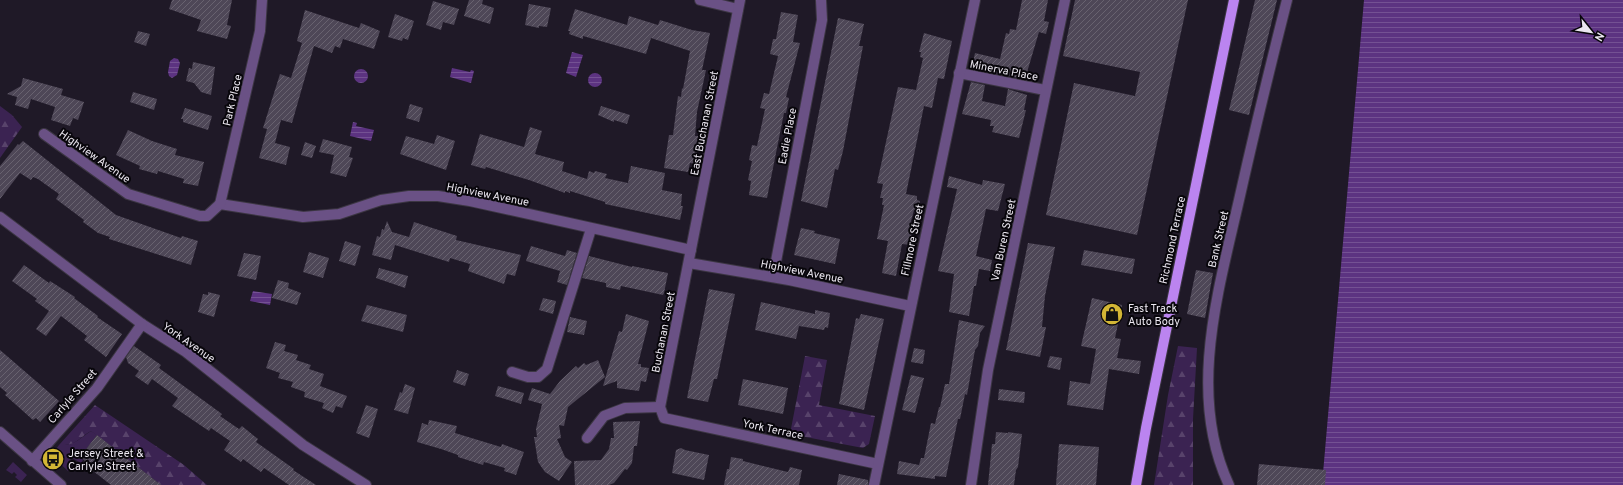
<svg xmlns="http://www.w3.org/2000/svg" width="1623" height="485" font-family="Overpass,sans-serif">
<defs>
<pattern id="forest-firs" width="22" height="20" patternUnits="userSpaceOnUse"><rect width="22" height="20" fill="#3b2352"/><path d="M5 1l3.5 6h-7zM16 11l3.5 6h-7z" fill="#58436b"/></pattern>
<pattern id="water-rules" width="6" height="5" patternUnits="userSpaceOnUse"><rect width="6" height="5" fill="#5c3381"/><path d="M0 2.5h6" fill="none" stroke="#745193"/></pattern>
<pattern id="building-hatch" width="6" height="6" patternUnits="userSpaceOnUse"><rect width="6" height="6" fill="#4e4757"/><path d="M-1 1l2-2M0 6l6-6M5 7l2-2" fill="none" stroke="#68626f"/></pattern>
</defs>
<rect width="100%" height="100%" fill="#1f1927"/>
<!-- grass -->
<g fill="#3b2352">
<path d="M91,431l6,4 -17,22 3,3 -2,3 -9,-5 -2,2 5,2 -7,9 -15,-14v-4l6,-8c16,1 21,-7 32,-14z"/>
<path d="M13,462l14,13 -6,7 -6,-5 2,-2 -3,-3 -2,2 -6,-4z"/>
</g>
<!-- forest -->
<g fill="url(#forest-firs)">
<path d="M0,106l12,9 10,12 -22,31z"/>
<path d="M1178,346l19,2 -4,71v66h-39l14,-90z"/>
<path d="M805,356l22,4 -8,45 56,11 -6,28 -6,4 -73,-14z"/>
<path d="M95,405l89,60 23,20h-46l-70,-54c-13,7 -14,15 -32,14z"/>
</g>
<!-- water -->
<g fill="url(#water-rules)">
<path d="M1364,0h259v485h-301z"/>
<path d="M572,52l11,3 -7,22 -10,-4z"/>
<path d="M174,58l4,1 2,4 -3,12 -5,3 -3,-2 -1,-4 2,-11z"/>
<path d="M452,68l18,4 1,-2 3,1 -3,12 -21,-6z"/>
<circle cx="361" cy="76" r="7"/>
<circle cx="595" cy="80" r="7"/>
<path d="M353,122l4,1 -1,3 18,4 -3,11 -21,-5z"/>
<path d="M253,291l19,3 -2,11 -20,-4z"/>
</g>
<!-- building -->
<g fill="url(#building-hatch)">
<path d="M172,0h60l-5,25 4,1 -4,13 -30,-8 4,-11 -32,-11z"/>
<path d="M469,0h14l-1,4 12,4 -4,16 -26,-8z"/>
<path d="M1022,0h26l-4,21 5,1 -3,12 -7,-2 -14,47 -51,-10v-2h-2l3,-14 25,6 6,-26 3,1 1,-5 6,1z"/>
<path d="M1075,0h113l-51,235 -91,-20 28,-132 61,13 5,-24 -77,-16z"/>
<path d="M1255,0h22l-28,115 -20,-5z"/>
<path d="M433,1l26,8 -5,16 -11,-3 -2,8 -15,-5z"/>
<path d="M529,4l22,4 -4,19 -8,-1v2l-14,-3z"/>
<path d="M575,9l52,16 2,-9 29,9 2,-5 32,10 18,3 -8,37h4l-9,42 -2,24h5l-5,28 -5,-1 -2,9 -24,-4 5,-33h4l5,-39 3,1 1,-9 1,1 7,-38 -39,-13 -5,16 -63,-18v3l-14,-5 1,-3h-2z"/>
<path d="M305,10l54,18 2,-5 19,8 -6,18 -31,-10 -3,9 -5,-2 -3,7 -18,-7 -22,77 -11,-3 -6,23 15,4 -4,18 -27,-7 8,-29 -4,-1 17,-54 11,4 11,-35 -5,-2z"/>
<path d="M781,12l17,3 -5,27 7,1 -14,54 3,1 -3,15h-2l-17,85 -18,-3 2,-14 -3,-1 4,-19 -3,-1 3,-15 5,1 8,-37 -5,-1 4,-15 5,1 9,-38 -8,-2 3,-15h3z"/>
<path d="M395,14l19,7 -6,19 -5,-2 -1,3 -14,-4z"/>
<path d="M838,18l26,6 -5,22h4l-20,105 -5,19 -3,-1 -8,39 -26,-7z"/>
<path d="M138,31l12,3 -4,12 -12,-4z"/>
<path d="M924,33l28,8 -8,38 -6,-1 -6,30 -8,-2 -18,88 11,2v4l3,1 -2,9h-4l-3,11 -2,13 4,1 -2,10 -9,-1 -6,32 -14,-3 6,-32 -11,-2 7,-34h-2l1,-7h-3l3,-14 -6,-1 21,-96 18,3 7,-32 -3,-1 1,-5h-2z"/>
<path d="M193,62l22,5 -4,28 -10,-3 -7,-9 -8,-2 3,-13 3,1z"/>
<path d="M23,78l40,11 -2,6 23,7 -6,18 -5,-2 -3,8 -19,-6 4,-13 -24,-8 -3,10 -13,-4 2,-8 -10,-3 14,-8z"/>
<path d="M971,82l14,3 -3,16 23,5 3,-17 19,6 -3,15h2l-7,28 -27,-6 2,-6h-4l1,-6 -29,-6z"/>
<path d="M133,92l24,7 -3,11 -24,-8z"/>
<path d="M410,104l13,4 -4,14 -13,-4z"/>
<path d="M601,106l29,9 -3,9 -13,-4v2l-16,-7z"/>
<path d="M185,108l27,8 -4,14 -25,-8v-3h-2z"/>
<path d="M530,127l12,4 -7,23 29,8 -2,9 25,8 2,-8 5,2 1,-2 12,3 -2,4 23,5 3,-17 34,7 -3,17 20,4 -1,12h2l-3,14 -75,-16v-2l-35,-11v2l-5,-2v2l-36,-13 -43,-13 -1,2 -14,-4 9,-31 44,13z"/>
<path d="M128,130l24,11 25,8 -2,6 29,7 -6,24 -15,-3 1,-4 -26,-8 -1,3 -18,-5 1,-3 -24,-11z"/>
<path d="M437,135l18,6 -9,29 -46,-16 6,-18 28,8z"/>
<path d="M323,139l29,8 -3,10 4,1 -7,19 -16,-4 4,-18 -15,-3z"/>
<path d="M23,141l93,74 65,23 1,-2 16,5 -7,24 -82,-26 1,-2 -12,-4 -15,-11 1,-2 -28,-21 3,-5 -21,-15 -5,-2 -2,3 -11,-7 -20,26v-33l18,-22 1,1z"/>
<path d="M305,142l11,4 -4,12 -11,-3z"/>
<path d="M949,176l33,9 1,-5 22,4 -7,27 -12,-2 -10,47 16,4 -2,11 -11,-2 -3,17h-2l-5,30 -20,-4 5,-38 -16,-3 19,-82 -10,-2z"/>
<path d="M387,221l5,11 17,5 5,-15 43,14 -1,4 65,15 -6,21 -8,-2 -3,10 -36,-13 2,-7 -20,-6 -1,4 -54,-17 -4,15 -19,-5 5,-19 3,1 2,-8 2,1z"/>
<path d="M801,228l14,3 -1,2 26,6 -5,25 -41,-9z"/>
<path d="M345,241l16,5 -6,20 -16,-5z"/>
<path d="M1028,243l27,4 -10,49 -3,31h4l-6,30 -34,-7z"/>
<path d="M531,246l34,10 2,-6 10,3 -10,32 -10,-3 3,-11 -34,-10z"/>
<path d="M1084,250l51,9 -3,15 -51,-9z"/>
<path d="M309,252l20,6 -6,20 -20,-6z"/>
<path d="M244,253l17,3 -5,24 -19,-4z"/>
<path d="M589,256l43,11v-1l36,7 -4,20 -1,2 -42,-9 -1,4 -14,-3v-4l-24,-5z"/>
<path d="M24,265l25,18 1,-2 25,16 -1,1 24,18 -1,1 25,17 -16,23 -22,-17 3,-4 -26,-20 -15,20 -10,-7 13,-18 -14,-10 2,-2 -25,-18z"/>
<path d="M379,268l29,8 -3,12 -29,-10z"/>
<path d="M1196,270l17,3 -8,45 -18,-4z"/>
<path d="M278,280l11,3 -1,5 13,5 -4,12 -25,-7z"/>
<path d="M709,289l26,5 -18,85h-3l-6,23 -21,-4z"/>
<path d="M208,292l12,3 -6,22 -16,-5 5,-18 5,1z"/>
<path d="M543,298l13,3 -3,13 -14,-4z"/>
<path d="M1092,298l30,7 -7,33 6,1 -4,19 24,3 -2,13 -30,-5 -6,41 -36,-5 3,-24 20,3 6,-35 -15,-3z"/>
<path d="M761,302l54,12v-4l15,3 -2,15 -3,-1 -1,3 -25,-4 -3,13 -41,-9z"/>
<path d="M367,305l40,10 -4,17 -42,-11z"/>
<path d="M626,314l23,7 -11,43h3v3l8,1 -3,14 -5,-1 -2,10 -22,-3v-7l-14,5 16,-55 3,1z"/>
<path d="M861,314l23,5 -20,91 -25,-6 17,-86 3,1z"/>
<path d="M570,317l17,4 -3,14 -17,-3z"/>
<path d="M959,320l26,6 -5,7 -2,13 -3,4 -8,45 -2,-1 -5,25h-2l-12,58 -11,-1v3l-38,-5 2,-13 20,4 2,-7h3l7,-35 4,1 4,-17h1l5,-23h4z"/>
<path d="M275,342l11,3 -2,6 14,4 -2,5 15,5 -2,4 15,5 -4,12 27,10 -5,12 -6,-2 -3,7 -11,-5 2,-5 -20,-6 1,-5 -14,-5 2,-5 -15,-4 2,-5 -14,-5z"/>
<path d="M134,346l27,19 -2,3 63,46 -2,2 19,13 3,-3 16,13 -2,3 38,27 -1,1 23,15h-27l-25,-17 -3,4 -18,-13 -2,3 -17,-12 6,-9 -19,-13 -2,3 -37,-25 6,-8 -26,-19 -4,6 -13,-9 4,-5 -11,-8 -2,-6z"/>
<path d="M914,348l11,2 -2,14 -12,-2z"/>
<path d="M0,350l59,51 -19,21 -4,-4 -3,2 -28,-25 2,-2 -7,-6z"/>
<path d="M1050,356l12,2 -2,12 -13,-3z"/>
<path d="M598,360l7,17 -37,30 -4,19 -5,-1 2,13 -4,1 8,18 7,5 -13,19 -14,-9 -7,-10 -4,-25h3l-1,-8 6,-25 -14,-4 4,-12 18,6 10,-13 16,-15 2,2 6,-5 2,2z"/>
<path d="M457,370l12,4 -4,12 -12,-4z"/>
<path d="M911,375l13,3 -9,35 -13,-3z"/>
<path d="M743,379l45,9 -5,26 -45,-9z"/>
<path d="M405,384l10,4 -7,26 -14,-4 6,-18 2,1z"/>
<path d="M498,386l26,7 -3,11 -26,-8z"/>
<path d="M999,389l26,3 -1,11 -26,-3z"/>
<path d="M366,405l12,4 -9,29 -13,-5z"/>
<path d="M429,420l28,6 -2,7 46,14 1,-3 22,8 -8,23 -12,-4 1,-3 -21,-6 -1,3 -25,-8v-2l-17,-6 -24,-7 5,-19 6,2z"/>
<path d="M640,421l-3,25h-3l-2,17 -5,7 -2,-1 -11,14 -5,2h-34l-1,-24 27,-1 8,-11 2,-11h3l-1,-16z"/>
<path d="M996,432l12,1v-1l14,2 -4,33 -2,3 -2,15h-26l4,-41h3z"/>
<path d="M97,435l64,50h-50l-28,-22 2,-2 -5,-4z"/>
<path d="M1059,444l40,3 -3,38h-40z"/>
<path d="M681,448l4,2 24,5 -5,25 -32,-7 4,-23z"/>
<path d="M731,457l12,2v2l45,11 2,-5 12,3 -3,15h-75l3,-16h2z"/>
<path d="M1259,464l67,6 -1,15h-68z"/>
<path d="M839,474l29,6v5h-31z"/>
</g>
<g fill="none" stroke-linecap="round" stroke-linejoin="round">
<!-- minor casing -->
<g stroke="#3c3643" stroke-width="12">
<g id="minor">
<path d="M700,0l38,9"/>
<path d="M740,0l-80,407 4,11 214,46"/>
<path d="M959,73l86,17"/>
<path d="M44,134l84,60 72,22h7l13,-12 83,13 36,-3 42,-14 28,-4h29l32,5 221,49"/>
<path d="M220,204l40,-173 2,-31"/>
<path d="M0,217l142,107 44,28 117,93 63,40"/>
<path d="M689,263l100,17 121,26"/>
<path d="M773,277l49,-257 -1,-20"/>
<path d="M512,372l16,5h10l9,-8 44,-140"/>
<path d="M0,432l61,53"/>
<path d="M587,438l17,-22 21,-8 35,-1"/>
<path d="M32,461l65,-73 45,-64"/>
<path d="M874,485l101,-485"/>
<path d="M971,485l17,-115 77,-370"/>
<path d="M1229,485c-42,-90 -11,-193 10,-285 15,-67 31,-133 48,-200"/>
</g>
</g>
<!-- major casing -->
<g stroke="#3c3643" stroke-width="12">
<path id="major" d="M1136,485l10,-57 88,-428"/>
</g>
<!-- minor -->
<use href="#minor" stroke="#6a5185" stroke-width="10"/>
<!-- major -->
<use href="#major" stroke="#bb84f0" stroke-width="10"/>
</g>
<!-- icons -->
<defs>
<g id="shop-disc" transform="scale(1.15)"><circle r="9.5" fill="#d3b635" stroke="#08060b"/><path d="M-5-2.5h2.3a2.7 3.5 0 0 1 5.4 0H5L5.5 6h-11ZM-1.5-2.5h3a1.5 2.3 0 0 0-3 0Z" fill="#111"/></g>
<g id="bus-disc" transform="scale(1.15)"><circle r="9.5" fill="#d3b635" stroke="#08060b"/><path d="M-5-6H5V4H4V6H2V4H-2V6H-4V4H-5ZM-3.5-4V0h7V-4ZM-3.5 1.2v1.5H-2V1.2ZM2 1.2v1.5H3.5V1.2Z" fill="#111"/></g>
</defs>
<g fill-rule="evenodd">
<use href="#shop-disc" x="1112" y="314"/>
<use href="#bus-disc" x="53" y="459"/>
</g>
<g text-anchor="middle" stroke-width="4" stroke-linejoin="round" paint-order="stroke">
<!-- street labels -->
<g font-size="11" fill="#ebe7f0" stroke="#08060b">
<text transform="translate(1004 70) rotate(11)" y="4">Minerva Place</text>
<text transform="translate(232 100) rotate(-77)" y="4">Park Place</text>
<text transform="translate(704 123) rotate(-79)" y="4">East Buchanan Street</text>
<text transform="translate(787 136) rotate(-79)" y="4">Eadie Place</text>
<text transform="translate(95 156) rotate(35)" y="4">Highview Avenue</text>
<text transform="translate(488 194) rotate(11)" y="4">Highview Avenue</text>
<text transform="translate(1218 239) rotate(-77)" y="4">Bank Street</text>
<text transform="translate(912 240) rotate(-78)" y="4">Fillmore Street</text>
<text transform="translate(1003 240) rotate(-78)" y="4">Van Buren Street</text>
<text transform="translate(1172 240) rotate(-78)" y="4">Richmond Terrace</text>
<text transform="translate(802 271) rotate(11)" y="4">Highview Avenue</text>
<text transform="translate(663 332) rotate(-79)" y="4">Buchanan Street</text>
<text transform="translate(189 342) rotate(35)" y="4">York Avenue</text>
<text transform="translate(72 396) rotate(-49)" y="4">Carlyle Street</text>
<text transform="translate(773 429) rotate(12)" y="4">York Terrace</text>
</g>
<!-- poi labels -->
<g font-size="11" fill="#ebe7f0" stroke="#08060b" text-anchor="start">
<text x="1128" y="312">Fast Track<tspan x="1128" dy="13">Auto Body</tspan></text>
<text x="68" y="457">Jersey Street &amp;<tspan x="68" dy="13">Carlyle Street</tspan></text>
</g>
</g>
<!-- north arrow -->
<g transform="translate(1591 32) rotate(120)" stroke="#08060b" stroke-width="3" paint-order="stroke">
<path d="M0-3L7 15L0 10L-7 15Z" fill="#ebe7f0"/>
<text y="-6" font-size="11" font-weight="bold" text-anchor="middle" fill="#ebe7f0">N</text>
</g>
</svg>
